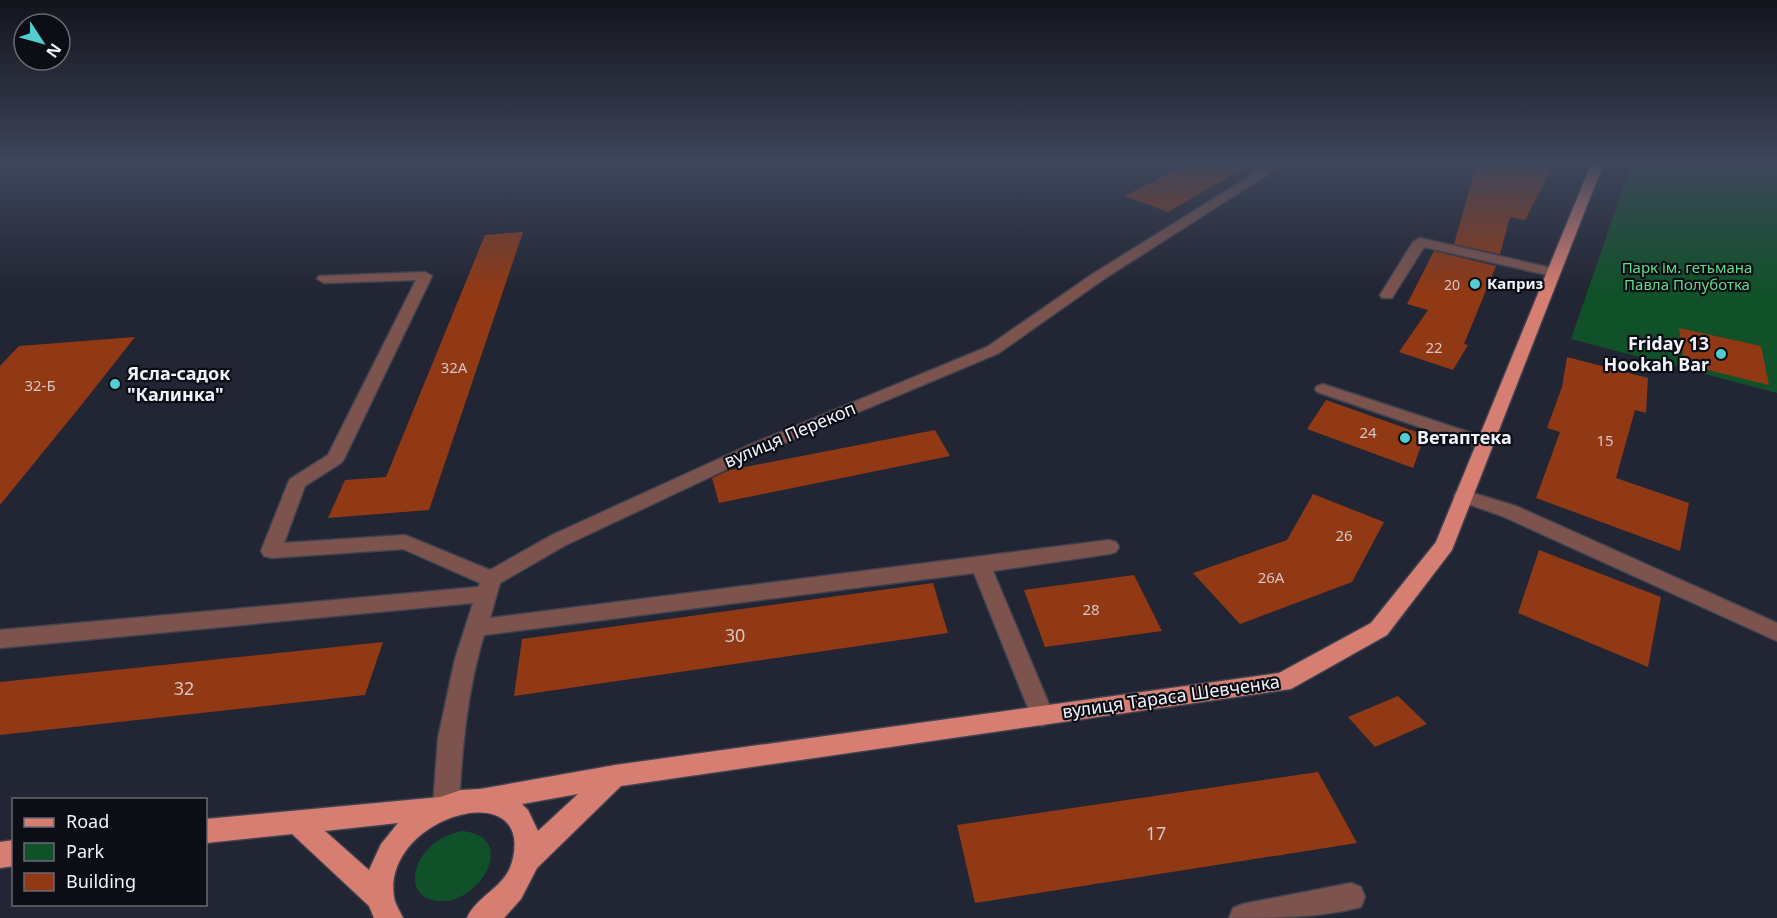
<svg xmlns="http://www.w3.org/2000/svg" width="1777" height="918" font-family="'Noto Sans',sans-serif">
<rect width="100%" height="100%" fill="#222533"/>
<!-- green -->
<g fill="#105129">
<path d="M1632,162h145v231l-206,-54z"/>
<path d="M461,831c59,4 19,73 -21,70 -35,-2 -29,-38 -8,-56 8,-7 18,-11 29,-14z"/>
</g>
<!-- building -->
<g fill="#913915">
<path d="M1189,162h65l-86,50 -43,-16z"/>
<path d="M1499,162h56l-30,58 -15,-3 -10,37 -46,-10 23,-81 19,4z"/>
<path d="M523,232l-94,278 -101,8 17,-38 41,-3 99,-242z"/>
<path d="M1434,251l62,15 -32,78 4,1 -15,25 -54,-18 29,-42 -21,-6z"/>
<path d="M1679,328l82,18 8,39 -85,-21z"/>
<path d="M135,337l-52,66 -83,102v-139l19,-20z"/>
<path d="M1567,357l81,21 -2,35 -11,-3 -19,68 73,25 -9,48 -144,-53 24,-66 -13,-4 15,-41z"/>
<path d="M1326,400l99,35 -12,33 -106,-39z"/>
<path d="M935,430l15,26 -231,47 -7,-25 18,-8z"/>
<path d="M1313,494l71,28 -32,60 -112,42 -47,-51 94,-33z"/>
<path d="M1539,550l122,47 -13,70 -130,-54z"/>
<path d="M1134,575l28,56 -117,16 -21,-57z"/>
<path d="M933,583l15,50 -434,63 8,-57z"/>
<path d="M383,642l-18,53 -365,40v-53z"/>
<path d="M1398,696l29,28 -52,23 -27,-30z"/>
<path d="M1318,772l39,71 -382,60 -18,-78z"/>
</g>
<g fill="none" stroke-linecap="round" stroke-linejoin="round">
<!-- minor casing -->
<g stroke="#3f424f" stroke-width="3">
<g id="minor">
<path d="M1273,162h14l-183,117 -105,74 -240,101 -193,91 -66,38 -10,35 619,-78 7,2 3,5 -3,5 -7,2 -116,17 61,145 -4,7 -8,3 -8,-3 -60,-150 -490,62c-17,56 -22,113 -25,171l-4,8 -9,4 -9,-4 -4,-8 5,-68 17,-79 18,-56 -473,45v-18l478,-43 2,-4 -77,-34 -132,9 -7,-2 -3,-5 27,-68 2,-4 38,-24 88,-175 -92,3 -7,-4 2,-3 106,-4 7,4 -88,183 -3,4 -36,23 -21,57 121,-8 85,35 62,-35 195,-89 240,-99 107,-74z"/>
<path d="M1420,238l132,30 7,4 -7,4 -128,-29 -32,51h-10l-2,-3 33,-53z"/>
<path d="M1323,384l167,55 3,4 -3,4h-12l-161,-55 -2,-3 2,-3z"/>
<path d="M1463,490l53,16 261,117v18l-275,-125 -46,-16 -2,-4 2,-4z"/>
<path d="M1351,883l10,4 4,10 -4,10c-41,11 -89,11 -132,11l4,-10 10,-4z"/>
</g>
</g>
<!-- major casing -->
<g stroke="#3f424f" stroke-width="3">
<g id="major">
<path d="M1592,162h12l-152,388 -65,85 -96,54 -670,97 -84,82 -16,31 -17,19h-37c9,-22 38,-30 45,-56 24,-89 -130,-46 -118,35 1,7 6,14 9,21h-29l-5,-12 -77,-72 -86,9v-24l234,-22 21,-7 19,-1 135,-24 664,-92 92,-50 65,-81zM578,794l-40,37 -10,-21 -6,-6zM398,823l-17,21 -12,26 -44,-39z"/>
<path d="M14,840v26l-14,2v-26z"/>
</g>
</g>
<!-- minor -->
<use href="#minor" fill="#7d534d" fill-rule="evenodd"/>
<!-- major -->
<use href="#major" fill="#d57e71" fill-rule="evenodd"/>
</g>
<!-- sky -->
<linearGradient id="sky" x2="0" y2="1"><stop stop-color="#13141c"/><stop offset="0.56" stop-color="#3e465b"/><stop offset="1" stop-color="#3e465b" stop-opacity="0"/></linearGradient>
<rect width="1777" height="291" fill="url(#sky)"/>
<!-- markers -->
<g fill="#52cdd0" stroke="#0d0e15" stroke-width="2">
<circle cx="1475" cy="284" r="6"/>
<circle cx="1721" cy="354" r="6"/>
<circle cx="115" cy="384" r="6"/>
<circle cx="1405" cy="438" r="6"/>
</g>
<g text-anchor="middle" stroke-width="4.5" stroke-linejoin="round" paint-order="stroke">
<!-- far-number labels -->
<g font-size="14" fill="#d8c4c2">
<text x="1452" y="290">20</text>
</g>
<!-- far-park labels -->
<g font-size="15" fill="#63db89" stroke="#0d0e15">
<text x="1687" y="273">Парк ім. гетьмана<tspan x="1687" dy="17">Павла Полуботка</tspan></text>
</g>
<!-- far-poi labels -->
<g font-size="15" font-weight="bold" fill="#f0f2fc" stroke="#0d0e15" text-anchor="start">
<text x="1487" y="289">Каприз</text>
</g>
<!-- number labels -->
<g font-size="15" fill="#d8c4c2">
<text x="1434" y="353">22</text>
<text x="454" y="373">32А</text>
<text x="40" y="391">32-Б</text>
<text x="1368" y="438">24</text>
<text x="1605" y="446">15</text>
<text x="1344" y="541">26</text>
<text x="1271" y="583">26А</text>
<text x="1091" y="615">28</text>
</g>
<!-- poi labels -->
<g font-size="18" font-weight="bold" fill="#f0f2fc" stroke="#0d0e15" text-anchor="start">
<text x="1709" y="350" text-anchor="end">Friday 13<tspan x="1709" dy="21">Hookah Bar</tspan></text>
<text x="127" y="380">Ясла-садок<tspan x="127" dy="21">"Калинка"</tspan></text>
<text x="1417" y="444">Ветаптека</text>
</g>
<!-- street labels -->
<g font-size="18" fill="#f0f2fc" stroke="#0d0e15">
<text transform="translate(790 435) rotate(-23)" y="6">вулиця Перекоп</text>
<text transform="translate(1171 697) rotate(-8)" y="6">вулиця Тараса Шевченка</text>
</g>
<!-- near-number labels -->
<g font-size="18" fill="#d8c4c2">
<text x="735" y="642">30</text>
<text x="184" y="695">32</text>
<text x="1156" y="840">17</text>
</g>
</g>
<!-- legend -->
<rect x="12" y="798" width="195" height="108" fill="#0d0e15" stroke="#686971" stroke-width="1.5"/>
<rect x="24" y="818" width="30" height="9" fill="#d57e71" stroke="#686971" stroke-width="1.5"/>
<text x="66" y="828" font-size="18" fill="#f0f2fc">Road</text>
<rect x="24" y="843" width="30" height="18" fill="#105129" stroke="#686971" stroke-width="1.5"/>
<text x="66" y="858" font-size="18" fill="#f0f2fc">Park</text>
<rect x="24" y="873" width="30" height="18" fill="#913915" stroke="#686971" stroke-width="1.5"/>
<text x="66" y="888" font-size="18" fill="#f0f2fc">Building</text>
<!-- north arrow -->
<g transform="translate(42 42) rotate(126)"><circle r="28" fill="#0d0e15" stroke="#686971" stroke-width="1.5"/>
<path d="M0-4.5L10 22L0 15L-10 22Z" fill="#52cdd0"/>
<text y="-9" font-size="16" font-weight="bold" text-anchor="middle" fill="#f0f2fc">N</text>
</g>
</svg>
